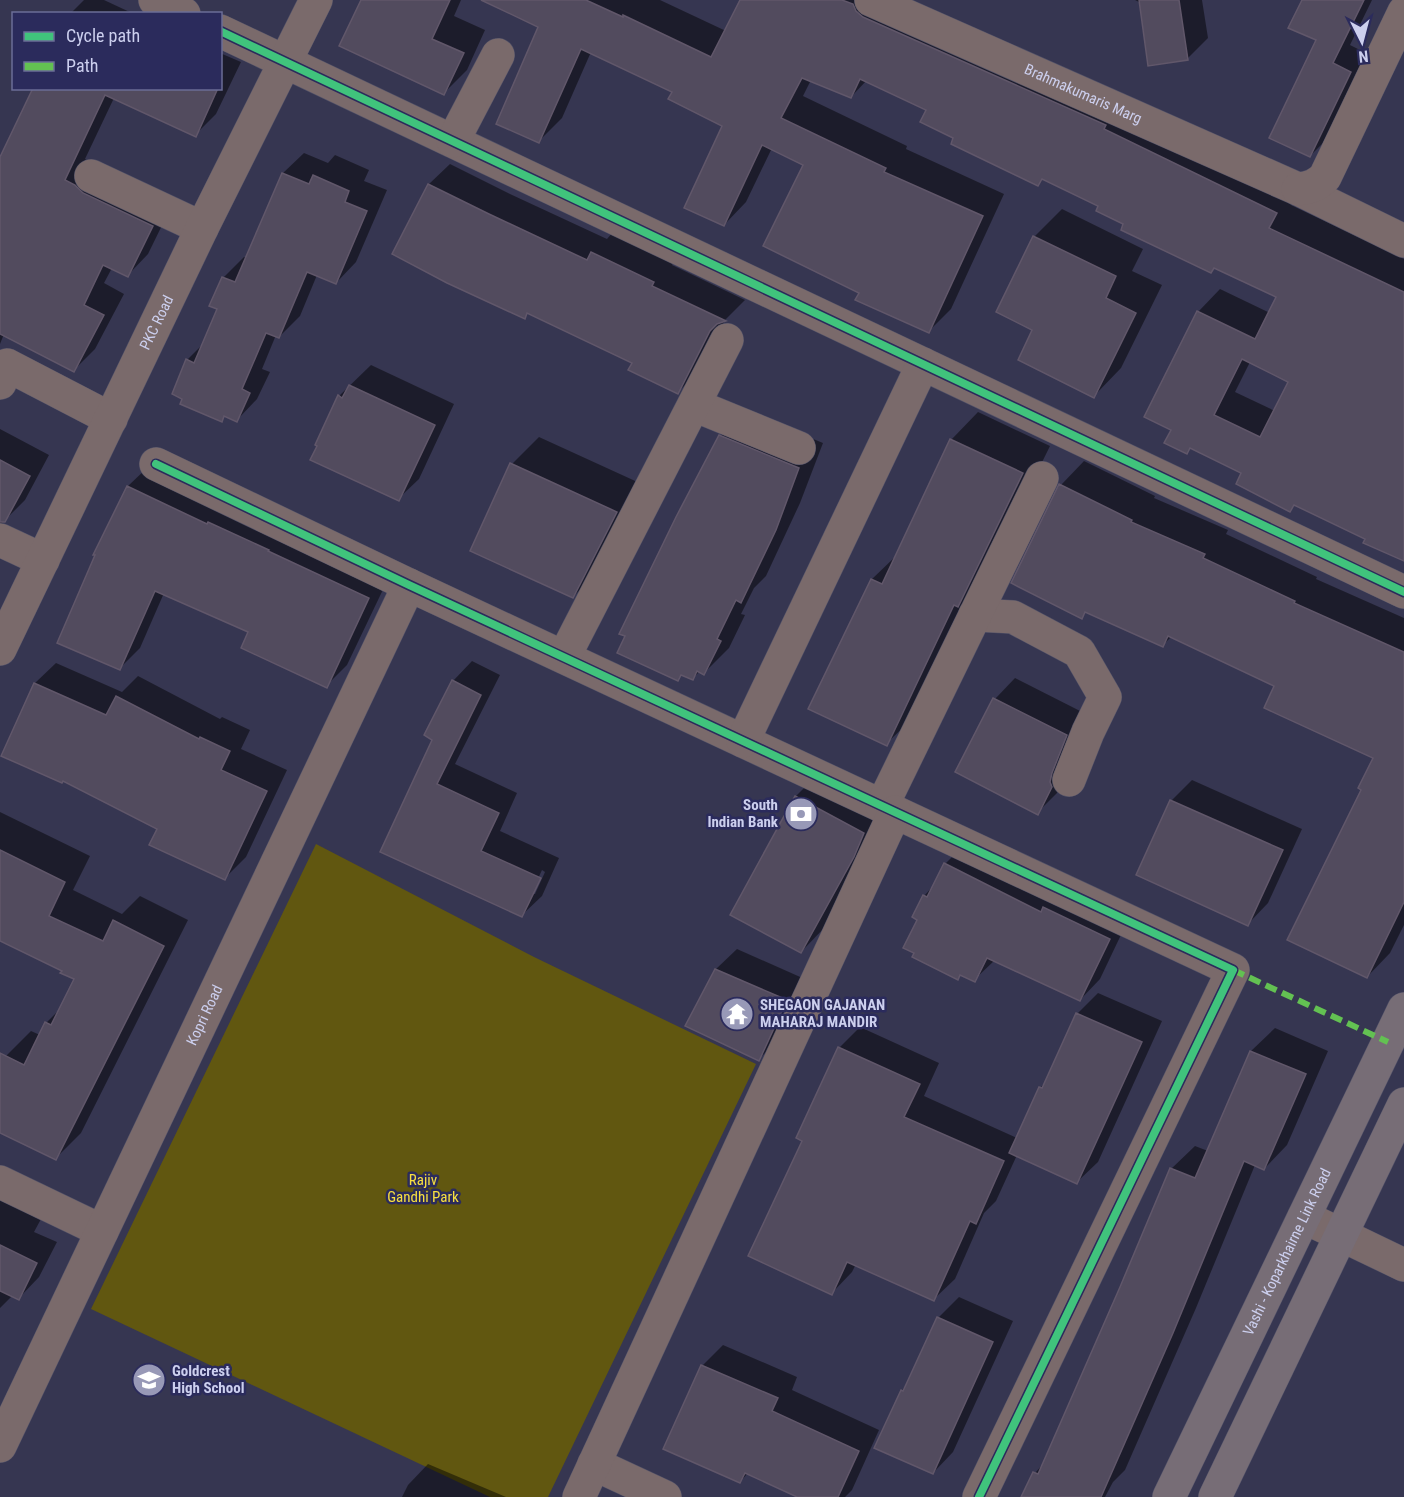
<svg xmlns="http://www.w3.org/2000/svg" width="1404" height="1497" font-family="'Roboto Condensed',sans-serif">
<rect width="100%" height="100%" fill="#363651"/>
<!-- green -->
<path fill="#615710" d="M316,844l218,113 222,107 -208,433h-58l-399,-188z"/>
<!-- shadow -->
<g fill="#0007" fill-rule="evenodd">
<path d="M84,0h20l30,14h-64z"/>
<path d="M365,0h96l-7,16 31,14 -18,40 -23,23z"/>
<path d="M514,0h146l66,31 16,-31h155l401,190 -7,15 113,54v298l-108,-53 -6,6 -47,-38 -51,-25 -5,5 -14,-23 25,-117 22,-23 50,24 8,-16 -63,-30 -4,5 -86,-49 -25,-17 -56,-28 -6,7 -83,-47 -27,-28 -61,-30 -16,17 -40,-17 -8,16 104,50 -1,3 98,45 -53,115 -22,22 -68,-39 -56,-127 -33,-17 -26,54 -22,23v-100l-50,-33 -83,-40 -29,66 -23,23 1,-115zM1250,362l40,19 -15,30 -40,-19z"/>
<path d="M1135,0h67l6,38 -21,21 -46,-56z"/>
<path d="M1303,0h69l-22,45 18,9 -40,84 -18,18 8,-117z"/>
<path d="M220,53l21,9 -25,52 -21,21 -81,-37 -29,61 87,46 -24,49 -20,21 -16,-7 -8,15 20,11 -29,55 -21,21 -70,-36 -4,10v-184l34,-72h186z"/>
<path d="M304,153l24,10 7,-8 34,15 -5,11 23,9 -31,72 -20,21 -19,-8 -17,41 -21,21 -3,-2 -14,34 8,3 -13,27 -20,21 -11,-5 -5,5 -34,-60 17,-17 15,-35 4,-30 21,-21 3,1 36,-85z"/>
<path d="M450,164l60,30 97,45 6,-7 61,29 -2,4 73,35 -20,20 -26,51 -21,21 -44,-29 -105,-51 -5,5 -130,-63 35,-70z"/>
<path d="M1062,209l81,40 -11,22 30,14 -41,83 -27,28 -60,-67v-92z"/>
<path d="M371,365l83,39 -35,75 -21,20 -79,-54 20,-49z"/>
<path d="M745,411l78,32 -23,60 -34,73 -12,12 -13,26 4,1 -16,33 -25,25 -4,-2 -7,7 -10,-4 -6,6 43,-244z"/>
<path d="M978,412l72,34 -65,132 -71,139 -28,27 -76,-36 62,-129 25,-24 54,-115z"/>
<path d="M0,429l49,26 -24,45 -21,21 -3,-1 5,10 -6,14z"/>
<path d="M539,437l105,48 -44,84 -27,28 -61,-133z"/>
<path d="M1084,461l71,35 -1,2 74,32 -2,4 91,43 -1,2 88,39v307l-14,28 -23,24 -4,-188 12,-32 -99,-72 -104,-49 -9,9 -76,-34 -5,6 -69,-34 48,-98z"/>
<path d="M149,466l240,111 -42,88 -21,21 -76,-54 -86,-39 -24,55 -20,20 -25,-114 33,-68z"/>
<path d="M472,661l28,14 -45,89 62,29 -17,38 59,27 -17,38 -20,19 -140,-64 52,-112 19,-58zM542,870l3,2 -10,22h-4z"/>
<path d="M56,663l66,29 16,-16 82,43 2,-2 28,13 -9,19 46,21 -41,87 -21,21 -67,-50 -94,-49 -61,-24 32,-72z"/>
<path d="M1015,678l71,36 -14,51 -14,27 -21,21 -80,-42 38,-72z"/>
<path d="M823,769l68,37 -63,118 -27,28 -69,-38 64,-118z"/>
<path d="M1192,780l110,49 -34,74 -20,21 -77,-123z"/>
<path d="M0,812l90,44 -17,34 49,24 18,-18 48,24 -107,213 -26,26 -55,-28v-64l6,-11 25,-25 9,4 6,-12 14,-14 16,-30 -12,-9 -64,-31z"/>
<path d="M966,843l163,75 -29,61 -20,21 -85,-40 -21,20 -12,-6 -4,4 -39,-59 5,-23 11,-12 10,-20z"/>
<path d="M737,949l70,31 -27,58 -21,21 -72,-33 29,-57z"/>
<path d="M1098,993l64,28 -64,141 -21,20 -60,-27 -21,46 -12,12 -29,66 -21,20 -78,-35 -4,8 -20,21 -28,-153 35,-92 21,-21 79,36 -15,33 93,42 23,-50 6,-6 31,-68z"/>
<path d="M1275,1028l53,23 -41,94 -23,24 -9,-4 -59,143 -71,162 -12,12 -8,15h-82l12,-24 9,-10 127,-294 24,-23 13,5 43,-100z"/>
<path d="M0,1199l41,20 -7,13 23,10 -18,35 -20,21 -6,-3 -13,13z"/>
<path d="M959,1297l54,24 -60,131 -20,21 -57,-26 26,-57 5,-4 31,-68z"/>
<path d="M723,1345l74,32 -5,13 87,40 -27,60 -7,7h-44l-53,-24 -8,9 -38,-116z"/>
<path d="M428,1464l78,33h-104l6,-12z"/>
</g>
<!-- building -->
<g fill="#524b5e" stroke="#61576a" stroke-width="1.5" fill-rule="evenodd">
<path d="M361,0h89l-18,39 32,14 -20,42 -105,-49z"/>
<path d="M481,0h105l37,17v-2l88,42 29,-57h102l11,4 3,7 7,6 243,108 -2,4 173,84 -8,15 135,64v269l-41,-18 2,-4 -71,-34 -4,7 -54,-28 5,-11 -51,-25 -3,6 -23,-11 7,-13 -27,-13 53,-106 58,28 21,-42 -62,-29 -3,5 -90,-43 2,-6 -27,-13 2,-5 -56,-27 -4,7 -87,-42 2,-6 -33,-16 6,-12 -66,-31 -9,19 -49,-20 -21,40 105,50 -2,4 99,44 -54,117 -74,-33 4,-7 -96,-47 40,-81 -41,-20 -38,81 -40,-18 38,-82 -54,-27 4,-7 -91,-43 -42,94 -43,-19 42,-97zM1242,359l46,23 -28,55 -46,-22z"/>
<path d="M1139,0h40l9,60 -40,6z"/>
<path d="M1302,0h62l-31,63 18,9 -41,85 -41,-19 47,-98 -28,-12z"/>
<path d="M33,88h185l-22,49 -91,-42 -40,85 10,5 8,8 70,33 -25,51 -25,-12 -19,40 20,10 -30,57 -74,-38v-177z"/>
<path d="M282,173l27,11 4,-9 36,16 -4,11 22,9 -31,73 -29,-12 -28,66 -13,-5 -24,56 8,4 -13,29 -13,-6 -2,6 -42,-18 2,-5 -10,-5 14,-35 8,4 23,-54 -8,-3 13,-29 13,5z"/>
<path d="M428,184l61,30 98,46 4,-8 63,30 -2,4 74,35 -9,3 -7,7 -32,63 -50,-24 4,-7 -105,-50 -2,6 -78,-36 -55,-29z"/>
<path d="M1033,236l83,40 -10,22 30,15 -42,85 -76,-38 14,-30 -36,-18z"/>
<path d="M349,385l86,40 -36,76 -89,-41 7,-14 -2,-1 23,-50 4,3z"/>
<path d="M719,435l80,33 -23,62 -35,73 -5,-3 -19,39 4,2 -17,34 -7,-4 -4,9 -12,-5 -3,6 -61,-28 8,-17 -6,-2 57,-117z"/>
<path d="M950,439l73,34 -65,134 -4,-2 -67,141 -79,-37 63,-130 11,5z"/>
<path d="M0,460l30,16 -25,46h-5z"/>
<path d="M510,463l107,49 -44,86 -103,-47z"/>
<path d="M1059,484l73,36 -1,2 74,32 -2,4 92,43 -1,2 110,49v250l-37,76 -80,-38 74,-150 -3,-2 15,-30 -109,-50 10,-22 -106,-50 -5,11 -78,-35 -3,7 -71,-36z"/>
<path d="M127,486l80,38 1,-2 61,28 -1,1 101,47 -42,90 -86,-40 7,-16 -93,-41 -35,79 -63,-27 38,-88h-2z"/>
<path d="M452,680l29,15 -44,89 62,29 -18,38 60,27 -19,39 -142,-65 52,-112 -8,-5z"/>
<path d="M34,683l72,32 10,-19 83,43 1,-2 30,14 -9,19 46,21 -42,89 -76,-35 8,-16 -94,-48 -1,2 -61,-27z"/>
<path d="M993,698l74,37 -15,38 -2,9 2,5 -14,28 -83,-43z"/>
<path d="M795,796l69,37 -10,24 -53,96 -71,-38z"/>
<path d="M1170,800l113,50 -35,76 -112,-51z"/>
<path d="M0,850l65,32 -16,34 54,25 10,-21 51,26 -108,214 -56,-27v-80l24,12 21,-43 6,3 23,-46 -14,-6 2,-2 -62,-30z"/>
<path d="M944,863l97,49 2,-5 67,32 -30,62 -93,-43 -12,24 -15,-7 -2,5 -46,-23 2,-4 -11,-5 14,-28 -5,-3 11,-22 4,2z"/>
<path d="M715,969l72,31 -28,61 -74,-35z"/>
<path d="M1076,1013l66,29 -65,142 -68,-31 30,-66 3,1z"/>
<path d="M838,1047l82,37 -16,33 100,44 -28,63 -6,-3 -36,80 -87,-39 -15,33 -84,-39 54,-115 -6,-3z"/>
<path d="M1250,1051l56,23 -42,96 -20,-9 -71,172 -72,164h-80l12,-25 5,2 82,-187 50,-119 25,10z"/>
<path d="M0,1245l37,18 -18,37 -19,-9z"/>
<path d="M937,1317l56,25 -60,132 -59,-26 27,-58 2,1z"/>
<path d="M701,1365l77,33 -6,13 87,40 -21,46h-41l-52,-24 -5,10 -77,-34z"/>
</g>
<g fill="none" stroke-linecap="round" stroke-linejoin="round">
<!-- minor casing -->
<g stroke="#515168" stroke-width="34">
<g id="minor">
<path d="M155,0l29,14"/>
<path id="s1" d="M871,0l427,189 106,52"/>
<path d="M220,31l1184,561"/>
<path d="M453,141l45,-86"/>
<path d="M91,176l111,52"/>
<path d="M1298,189c12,-1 19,-4 27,-12l79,-165"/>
<path d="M0,383l7,-18 104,54"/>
<path d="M694,405l105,43"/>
<path d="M156,464l253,121 824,385 -254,527"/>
<path d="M0,540l43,20"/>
<path d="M975,615l38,2 66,35 26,45 -17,35 -19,48"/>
<path id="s2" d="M0,649l202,-421 114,-228"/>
<path d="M564,657l163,-317"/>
<path d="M743,741l180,-377"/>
<path d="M882,806l160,-328"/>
<path d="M0,1182l102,49"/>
<path d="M1304,1217l100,48"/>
<path id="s3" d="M0,1446l409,-861"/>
<path d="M594,1464l71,33"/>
<path d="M579,1497l316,-685"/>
</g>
</g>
<!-- major casing -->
<g stroke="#515168" stroke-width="34">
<g id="major">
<path id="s4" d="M1169,1497l235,-488"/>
<path d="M1215,1497l189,-393"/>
</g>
</g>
<!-- minor -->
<use href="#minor" stroke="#7a6a6b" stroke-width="33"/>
<!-- major -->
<use href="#major" stroke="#776d76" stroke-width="33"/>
<!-- quiet -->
<path stroke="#63c152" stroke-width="6" stroke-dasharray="12 6" stroke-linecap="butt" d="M1233,970l155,72"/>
<!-- cycleway casing -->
<g stroke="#2b2b5c" stroke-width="11">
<g id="cycleway">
<path d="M220,31l1184,561"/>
<path d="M156,464l253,121 824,385 -254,527"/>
</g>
</g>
<!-- cycleway -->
<use href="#cycleway" stroke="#40c37c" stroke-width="8"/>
</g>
<!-- icons -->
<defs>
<g id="bank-disc" transform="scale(1.725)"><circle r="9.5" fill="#9899b7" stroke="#2b2b5c"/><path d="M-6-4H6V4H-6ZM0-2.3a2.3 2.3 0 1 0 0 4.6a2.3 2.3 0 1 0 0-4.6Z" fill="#fff"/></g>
<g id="temple-disc" transform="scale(1.725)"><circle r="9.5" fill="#9899b7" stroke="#2b2b5c"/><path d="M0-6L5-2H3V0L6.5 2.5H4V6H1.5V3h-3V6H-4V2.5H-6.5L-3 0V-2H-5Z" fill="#fff"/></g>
<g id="school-disc" transform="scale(1.725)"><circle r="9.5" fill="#9899b7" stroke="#2b2b5c"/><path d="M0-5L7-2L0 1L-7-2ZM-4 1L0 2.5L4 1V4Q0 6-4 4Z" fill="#fff"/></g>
</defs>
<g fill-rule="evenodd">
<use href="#bank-disc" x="801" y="814"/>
<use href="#temple-disc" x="737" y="1014"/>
<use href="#school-disc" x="149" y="1380"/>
</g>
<g text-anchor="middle" stroke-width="5" stroke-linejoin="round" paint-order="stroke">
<!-- street labels -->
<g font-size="15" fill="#cccfee" stroke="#2b2b5c">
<text dy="5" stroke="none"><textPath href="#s1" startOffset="232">Brahmakumaris Marg</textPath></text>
<text dy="5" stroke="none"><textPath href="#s2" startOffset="362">PKC Road</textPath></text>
<text dy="5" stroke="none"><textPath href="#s3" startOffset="477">Kopri Road</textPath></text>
<text dy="5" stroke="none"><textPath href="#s4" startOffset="272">Vashi - Koparkhairne Link Road</textPath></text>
</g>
<!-- poi labels -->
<g font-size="15" font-weight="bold" fill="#cccfee" stroke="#2b2b5c" text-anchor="start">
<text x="778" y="810" text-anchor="end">South<tspan x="778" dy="17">Indian Bank</tspan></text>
<text x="760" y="1010">SHEGAON GAJANAN<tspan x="760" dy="17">MAHARAJ MANDIR</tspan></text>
<text x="172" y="1376">Goldcrest<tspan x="172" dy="17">High School</tspan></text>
</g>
<!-- park labels -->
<g font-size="15" fill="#f8e040" stroke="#2b2b5c">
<text x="423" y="1185">Rajiv<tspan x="423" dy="17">Gandhi Park</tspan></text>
</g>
</g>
<!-- legend -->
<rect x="12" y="12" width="210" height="78" fill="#2b2b5c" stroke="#6b6d96" stroke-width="1.5"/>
<rect x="24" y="32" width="30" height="9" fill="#40c37c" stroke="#6b6d96" stroke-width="1.5"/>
<text x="66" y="42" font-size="18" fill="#cccfee">Cycle path</text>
<rect x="24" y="62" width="30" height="9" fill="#63c152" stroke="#6b6d96" stroke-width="1.5"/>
<text x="66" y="72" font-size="18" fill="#cccfee">Path</text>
<!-- north arrow -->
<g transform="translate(1362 42) rotate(174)" stroke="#2b2b5c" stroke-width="4.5" paint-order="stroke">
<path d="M0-4.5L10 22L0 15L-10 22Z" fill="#cccfee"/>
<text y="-9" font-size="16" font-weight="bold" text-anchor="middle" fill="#cccfee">N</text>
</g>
</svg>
